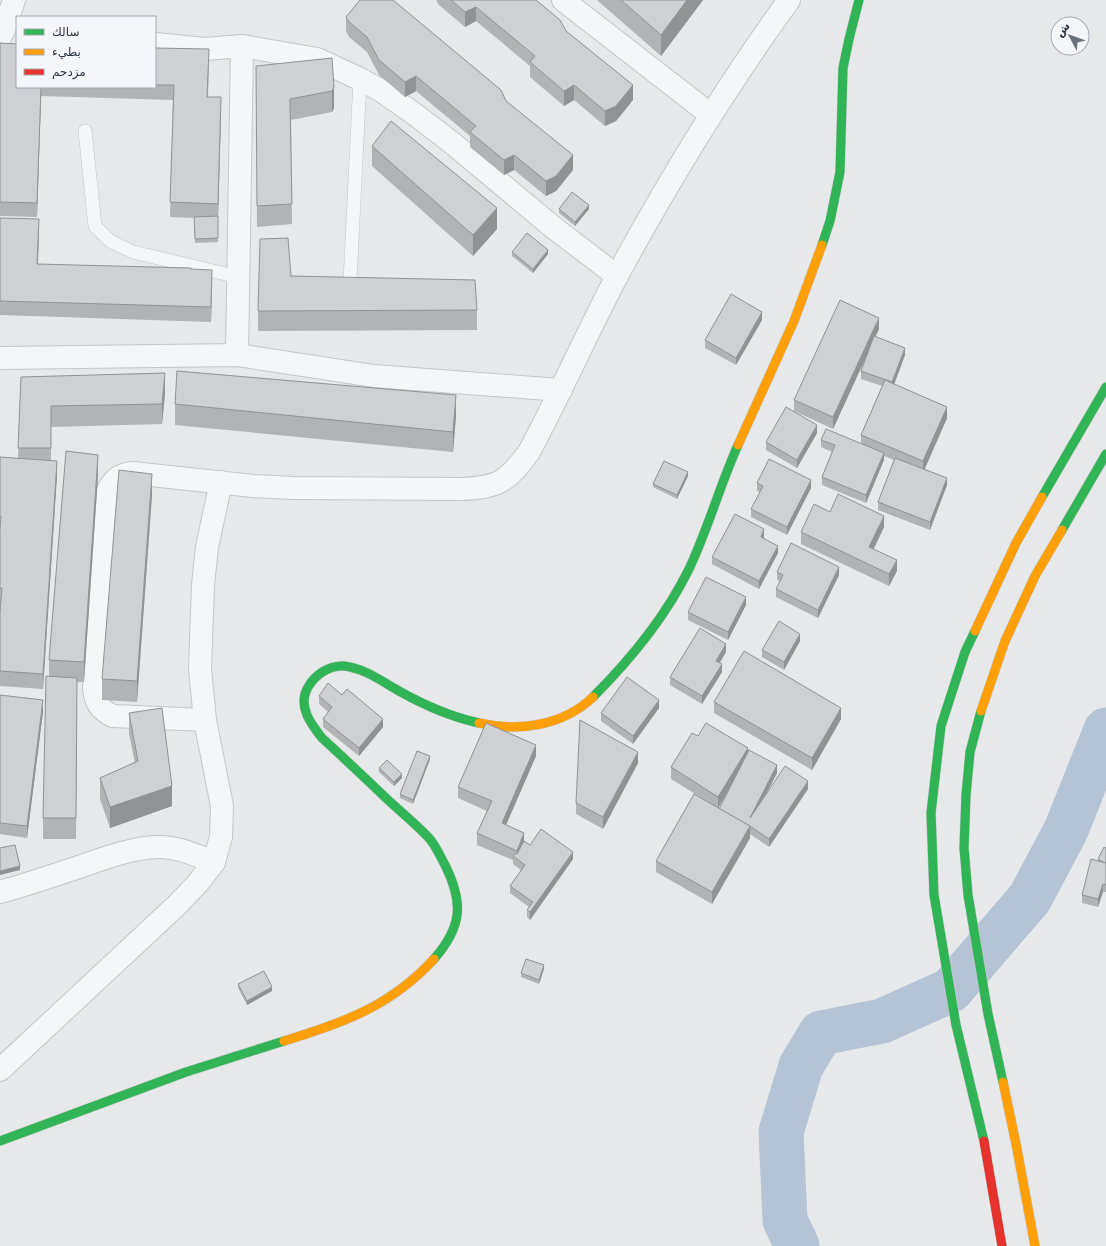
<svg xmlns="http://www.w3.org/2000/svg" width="1106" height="1246" font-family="'DejaVu Sans','Noto Naskh Arabic',sans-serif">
<rect width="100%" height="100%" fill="#e6e8ea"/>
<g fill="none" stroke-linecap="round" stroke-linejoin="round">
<!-- river -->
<path stroke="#b4c4d5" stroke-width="45" d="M797,1246l-12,-26 -4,-88 20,-66 20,-33 61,-12 69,-31 79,-92 36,-68 40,-100"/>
<!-- lane casing -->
<g stroke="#c4c6c8" stroke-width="14">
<g id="lane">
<path d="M85,131l10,95 15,15 23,11 105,25"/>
<path d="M350,281l10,-202"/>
</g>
</g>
<!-- street casing -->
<g stroke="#c4c6c8" stroke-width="24">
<g id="street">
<path d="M563,0l148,115"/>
<path d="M0,37l4,-7 10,-30"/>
<path d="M155,44l50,5 37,-3 52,9 23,4 43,20 20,11 33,23 38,29 103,86 63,48"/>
<path d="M237,355l5,-309"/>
<path d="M0,358l237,-3 137,21 187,14"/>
<path d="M205,720l-92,-4c-13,-6 -18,-14 -19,-28l13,-195c5,-13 13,-19 26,-20l120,13 41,2 168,1c37,-2 45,-7 67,-37 31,-58 58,-119 89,-178 51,-94 108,-187 171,-274"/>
<path d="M0,892c25,-7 49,-15 73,-23 27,-9 56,-21 85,-22 19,-1 39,9 56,15"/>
<path d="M0,1070l177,-165 21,-22 16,-21 7,-25 1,-31 -17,-86 -5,-51 3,-84 4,-38 14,-65"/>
</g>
</g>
<!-- fast casing -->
<g stroke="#c4c6c8" stroke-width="10">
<g id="fast">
<path d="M822,245l8,-24 10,-49 3,-104 6,-29 10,-39"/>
<path d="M1042,497l64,-110"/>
<path d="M1062,530l44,-76"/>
<path d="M975,631l-10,21 -24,74 -10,87 3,82 22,130 28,116"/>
<path d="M593,697c38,-38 72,-79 96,-128 19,-40 31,-84 49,-124"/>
<path d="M981,711l-11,41 -4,43 -2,53 4,47 20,119 15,68"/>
<path d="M434,959c28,-32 30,-56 11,-94 -5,-9 -9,-19 -16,-27 -13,-14 -28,-26 -42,-39 -22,-21 -43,-41 -65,-61 -11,-14 -24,-31 -15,-49 7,-14 22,-24 37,-23 20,2 39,16 55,25 25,14 52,26 80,32"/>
<path d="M0,1141l186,-69 98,-31"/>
</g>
</g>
<!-- slow casing -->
<g stroke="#c4c6c8" stroke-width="10">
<g id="slow">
<path d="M738,445l56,-124 28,-76"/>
<path d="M975,631l41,-88 26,-46"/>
<path d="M981,711l24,-70 30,-65 27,-46"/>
<path d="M479,723c39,9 84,3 114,-26"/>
<path d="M284,1041c60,-19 106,-34 150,-82"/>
<path d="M1003,1082l13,62 19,102"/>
</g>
</g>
<!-- jam casing -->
<g stroke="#c4c6c8" stroke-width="10">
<path id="jam" d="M984,1141l18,105"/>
</g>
<!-- lane -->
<use href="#lane" stroke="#f5f6f7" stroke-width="13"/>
<!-- street -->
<use href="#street" stroke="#f5f6f7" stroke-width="22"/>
<!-- fast -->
<use href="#fast" stroke="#30b455" stroke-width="9"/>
<!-- slow -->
<use href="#slow" stroke="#ff9f0a" stroke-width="9"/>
<!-- jam -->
<use href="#jam" stroke="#e5322d" stroke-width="9"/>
</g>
<!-- wall -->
<g fill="#b1b3b5" fill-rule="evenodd">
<path d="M436,0h100l97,100 -17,21 -11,5 -31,-26 -10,6 -34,-29v-11l-54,-45 -11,6 -26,-22z"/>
<path d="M597,0h106l-42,56z"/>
<path d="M346,17l160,84 67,69 -17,21 -10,5 -32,-26 -10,5 -34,-28v-11l-54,-45 -11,6 -26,-22 -12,-23 -18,-15 -3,-6z"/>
<path d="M0,43l17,44h138v-39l54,16 -1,33 13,15 -3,104v26l-23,1 -1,-25 -24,-1 3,-117 -132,-4 -4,121 -37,-1z"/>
<path d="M332,58l2,50 -2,4 -41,8 1,104 -35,3 -1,-161z"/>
<path d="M372,146l125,83 -24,27 -101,-90z"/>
<path d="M559,209h30l-14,17 -16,-13z"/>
<path d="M0,218l39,16 -1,30 153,5 21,15 -1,38 -211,-7z"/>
<path d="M512,252l36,2 -15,19 -21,-17z"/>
<path d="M291,276l186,34v20l-219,1v-20z"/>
<path d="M762,320l-26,45 -31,-17v-8z"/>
<path d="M879,329l-4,7 30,19 -11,29 53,34 -22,51 22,16 -17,45 -52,-20v-8l16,-42 -10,-4v4l-18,43 -44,-18v-8l10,-25 -11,-5v-7l40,3v-8l21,-49 -21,-7v-8l7,-19 -35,77 -39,-18v-11z"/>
<path d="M21,377l144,17 -3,30 -111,3v34l6,15 -14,213 -43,-3v-74l1,-9h-1v-139l18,-6z"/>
<path d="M175,404l281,12 -3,36 -278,-27z"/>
<path d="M817,433l-20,35 -31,-18v-8z"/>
<path d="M98,476l-14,206h-7l-1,157h-33v-21l6,-142v-16z"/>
<path d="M688,476l-11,23 -24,-12v-3z"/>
<path d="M757,483l54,5 -24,47 -36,-18v-8l9,-17 -3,-1z"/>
<path d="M152,495l-15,207 -35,-2v-21z"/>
<path d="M830,512l54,15 -10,22 23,22 -8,15 -88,-42v-12z"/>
<path d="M764,537v1l14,15 -19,36 -47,-25v-7z"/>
<path d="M777,572l62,3 -21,43 -42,-21v-8l4,-8 -3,-1z"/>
<path d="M746,605l-18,35 -40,-20v-8z"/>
<path d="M800,641l-16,29 -22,-13v-7z"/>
<path d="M726,652l-6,11 2,9 -20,32 -32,-19v-8z"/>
<path d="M0,695l43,17 -16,126 -27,-4z"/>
<path d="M342,695l41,32 -24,29 -36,-29v-8l5,-7 -9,-8v-8z"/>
<path d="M714,702l127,17 -29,51 -98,-57z"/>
<path d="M659,708l-26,36 -32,-23v-8z"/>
<path d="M129,713l43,93 -62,22 -10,-29v-21l35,-15 -6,-29z"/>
<path d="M698,736l50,18 29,19 -10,19 41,-3 -39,58 -19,-13v4l-38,66 -56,-32v-11l57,-56 -42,-26v-12zM729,790l-10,19 -1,-1z"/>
<path d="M536,756l-30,69 18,16 6,4 43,14 -43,61 -3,-3v-7l2,-3 -19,-14v-7l11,-16 -8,-6v-4l-36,-15v-12l10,-22 -29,-13v-11z"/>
<path d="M430,759l-17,45 -13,-6v-4z"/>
<path d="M638,763l-35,66 -27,-15v-11z"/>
<path d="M379,768l23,10 -8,8 -15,-14z"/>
<path d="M1106,848v44h-3l-5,15 -16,-4v-8l16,-34v-2z"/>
<path d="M544,969l-5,15 -18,-7v-4z"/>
<path d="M238,984l34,7 -25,14 -9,-17z"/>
</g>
<!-- shaded-wall -->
<g fill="#909294">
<path d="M687,0h16l-42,56v-21z"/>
<path d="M476,7v14l-11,6v-15z"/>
<path d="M416,76v15l-11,6v-15z"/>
<path d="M574,85v15l-10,6v-15z"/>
<path d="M633,85v15l-17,21 -11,5v-15z"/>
<path d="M41,87v9l-4,121v-14z"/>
<path d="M334,87v21l-2,4v-21z"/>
<path d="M221,97v15l-3,106v-14z"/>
<path d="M514,155v15l-10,5v-15z"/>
<path d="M573,155v15l-17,21 -10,5v-15z"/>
<path d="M589,205v4l-14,17v-4z"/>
<path d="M497,208v21l-24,27v-21z"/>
<path d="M39,219v15l-2,45v-15z"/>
<path d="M548,250v4l-15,19v-4z"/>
<path d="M212,270v14l-1,38v-15z"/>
<path d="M762,312v8l-26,45v-7z"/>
<path d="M879,318v11l-46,100v-12z"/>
<path d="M905,348v7l-13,35v-8z"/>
<path d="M165,373v21l-3,30v-20z"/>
<path d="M456,395v21l-3,36v-20z"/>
<path d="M947,407v11l-24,54v-11z"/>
<path d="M817,425v8l-20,35v-8z"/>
<path d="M884,453v7l-18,43v-8z"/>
<path d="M98,455v21l-14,206v-20z"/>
<path d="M57,461v15l-14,213v-15z"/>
<path d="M688,472v4l-11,23v-4z"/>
<path d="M152,474v21l-15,207v-21z"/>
<path d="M947,478v7l-17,45v-8z"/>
<path d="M811,480v8l-24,47v-8z"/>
<path d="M884,516v11l-15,31v-11z"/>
<path d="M764,529v8l-3,7v-7z"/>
<path d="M778,546v7l-19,36v-8z"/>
<path d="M897,560v11l-8,15v-12z"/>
<path d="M839,567v8l-21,43v-8z"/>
<path d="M746,597v8l-18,35v-8z"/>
<path d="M800,634v7l-16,29v-8z"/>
<path d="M726,644v8l-10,16v-7z"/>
<path d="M722,664v8l-20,32v-8z"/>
<path d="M43,700v12l-16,126v-12z"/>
<path d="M659,700v8l-26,36v-8z"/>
<path d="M841,708v11l-29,51v-12z"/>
<path d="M383,719v8l-24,29v-8z"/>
<path d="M536,745v11l-34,78v-11z"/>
<path d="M748,748v12l-30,48v-11z"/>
<path d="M638,752v11l-35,66v-12z"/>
<path d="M430,756v3l-17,45v-4z"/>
<path d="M777,765v8l-27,52v-7z"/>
<path d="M402,774v4l-8,8v-4z"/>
<path d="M808,781v8l-39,58v-8z"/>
<path d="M172,786v20l-62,22v-21z"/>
<path d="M750,826v12l-38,66v-12z"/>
<path d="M524,833v11l-7,15v-8z"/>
<path d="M573,852v7l-43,61v-8z"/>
<path d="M20,866v4l-20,5v-4z"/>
<path d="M1103,884v8l-5,15v-8z"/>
<path d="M544,965v4l-5,15v-4z"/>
<path d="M272,987v4l-25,14v-4z"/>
</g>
<!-- building -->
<g fill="#ced0d3" stroke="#909294">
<path d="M360,0h33l108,90 5,11 67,54 -17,21 -10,5 -32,-26 -10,5 -34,-28 6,-6 -60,-50 -11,6 -26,-22 -12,-23 -18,-15 -3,-5z"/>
<path d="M451,0h85l24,20 6,11 67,54 -17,21 -11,5 -31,-26 -10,6 -34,-29 5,-6 -59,-49 -11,5z"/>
<path d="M621,0h66l-26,35z"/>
<path d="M0,43l17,1v43h24l-4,116 -37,-1z"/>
<path d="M155,48l54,1 -2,48h14l-3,107 -48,-2 4,-117h-19z"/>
<path d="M332,58l2,29 -2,4 -42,8 2,105 -35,2 -1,-140z"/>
<path d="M391,121l106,87 -24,27 -101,-89z"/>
<path d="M572,192l17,13 -14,17 -16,-13z"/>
<path d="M218,216v22l-23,1 -1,-22z"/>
<path d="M0,218l39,1 -2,45 154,4v1l21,1 -1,37 -211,-6z"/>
<path d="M527,233l21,17 -15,19 -21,-17z"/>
<path d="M288,238l3,38 184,4 2,30 -219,1 2,-72z"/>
<path d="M731,294l31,18 -26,46 -31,-18z"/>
<path d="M840,300l39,18 -46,99 -39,-17z"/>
<path d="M874,336l31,12 -13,34 -31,-11z"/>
<path d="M177,371l279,24 -3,37 -278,-28z"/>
<path d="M165,373l-3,31 -111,2v42h-33l3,-71z"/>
<path d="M885,380l62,27 -24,54 -62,-26z"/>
<path d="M786,407l31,18 -20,35 -31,-18z"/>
<path d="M826,429l58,24 -18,42 -44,-18 13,-32 -14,-5z"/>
<path d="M66,451l32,4 -14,207 -35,-2z"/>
<path d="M0,457l57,4 -14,213 -43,-3v-59l2,-24h-2v-57l1,-15h-1z"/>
<path d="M895,458l52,20 -17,44 -52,-20z"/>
<path d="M769,459l42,21 -24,47 -36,-18 12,-23 -6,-3z"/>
<path d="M664,461l24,11 -11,23 -24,-11z"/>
<path d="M119,470l33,4 -15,207 -35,-2z"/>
<path d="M838,494l46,22 -15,31 28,13 -8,14 -88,-42 13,-28 16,8z"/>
<path d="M735,514l29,15 -3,8 17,9 -19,35 -47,-24z"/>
<path d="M791,543l48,24 -21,43 -42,-21 7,-14 -6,-3z"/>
<path d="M706,577l40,20 -18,35 -40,-20z"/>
<path d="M779,621l21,13 -16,28 -22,-12z"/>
<path d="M700,628l26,16 -10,17 6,3 -20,32 -32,-19z"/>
<path d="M744,651l97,57 -29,50 -98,-56z"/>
<path d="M46,676l31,2 -1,140h-33z"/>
<path d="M627,677l32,23 -26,36 -32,-23z"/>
<path d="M328,683l14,12 5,-6 36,30 -24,29 -36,-29 9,-12 -13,-11z"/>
<path d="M0,695l43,5 -16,126 -27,-3z"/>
<path d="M162,708l10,78 -62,21 -10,-29 38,-17 -9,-48z"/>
<path d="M580,720l58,32 -35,65 -27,-14z"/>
<path d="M486,723l50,22 -34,78 22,10 -7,18 -40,-18 15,-32 -34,-14z"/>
<path d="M706,723l42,25 -30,49 -47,-30 21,-34 6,3z"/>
<path d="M749,750l28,15 -27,53 35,-52 23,15 -39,58 -19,-13 -31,-17z"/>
<path d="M417,751l13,5 -17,44 -13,-6z"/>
<path d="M387,760l15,14 -8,8 -15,-14z"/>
<path d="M694,794l56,32 -38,66 -56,-31z"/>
<path d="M541,829l32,23 -43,60 -3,-2 6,-8 -23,-16 15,-21 -12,-9 2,-2h2l7,-13 6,4z"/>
<path d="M15,845l5,21 -20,5v-23z"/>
<path d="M1104,847l2,1v15l-3,-1 -5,-3z"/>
<path d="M1091,859l15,4v22l-3,-1 -5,15 -16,-4z"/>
<path d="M526,959l18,6 -5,15 -18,-7z"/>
<path d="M264,971l8,16 -25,14 -9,-17z"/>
</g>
<!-- legend -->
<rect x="16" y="16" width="140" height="72" fill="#f4f6f9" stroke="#a4a8b1"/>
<rect x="24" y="29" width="20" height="6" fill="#30b455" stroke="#a4a8b1"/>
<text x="52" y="36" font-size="12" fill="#2b3445">سالك</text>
<rect x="24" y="49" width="20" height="6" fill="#ff9f0a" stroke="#a4a8b1"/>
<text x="52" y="56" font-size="12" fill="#2b3445">بطيء</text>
<rect x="24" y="69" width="20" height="6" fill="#e5322d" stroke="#a4a8b1"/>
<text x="52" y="76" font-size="12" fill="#2b3445">مزدحم</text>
<!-- north arrow -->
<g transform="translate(1070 36) rotate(311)"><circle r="19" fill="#f4f6f9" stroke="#a4a8b1"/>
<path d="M0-3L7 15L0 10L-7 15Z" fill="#6c737f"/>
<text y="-6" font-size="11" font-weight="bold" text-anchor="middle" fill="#2b3445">ش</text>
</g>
</svg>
